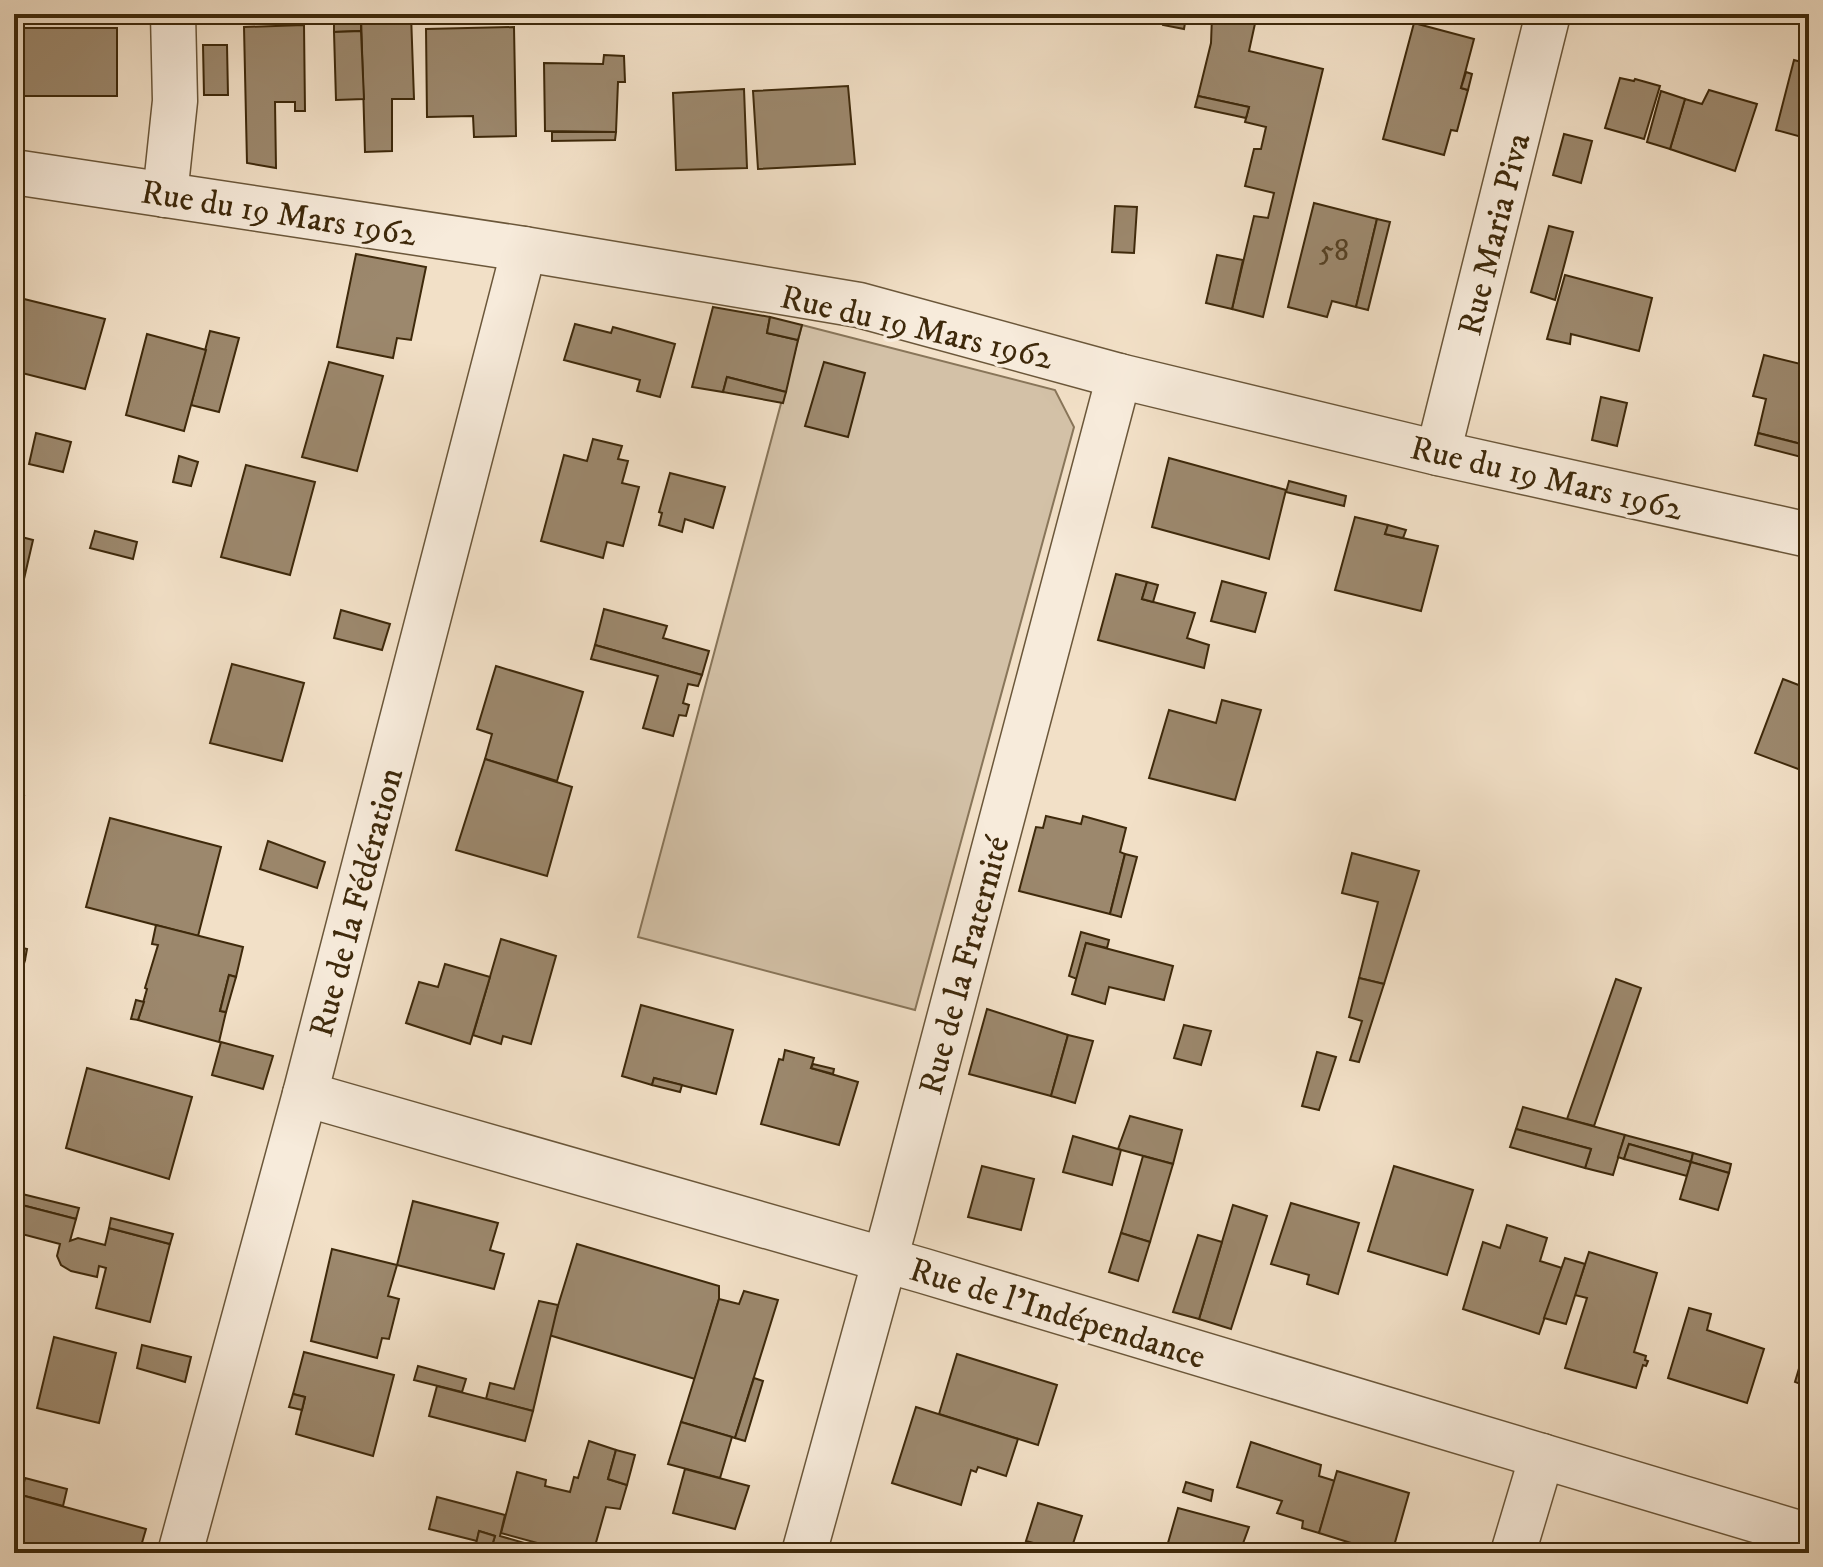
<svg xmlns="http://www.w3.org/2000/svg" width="1823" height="1567" font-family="'IM FELL DW Pica',serif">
<rect width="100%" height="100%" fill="#f2e0c7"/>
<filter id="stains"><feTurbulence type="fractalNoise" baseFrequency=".0025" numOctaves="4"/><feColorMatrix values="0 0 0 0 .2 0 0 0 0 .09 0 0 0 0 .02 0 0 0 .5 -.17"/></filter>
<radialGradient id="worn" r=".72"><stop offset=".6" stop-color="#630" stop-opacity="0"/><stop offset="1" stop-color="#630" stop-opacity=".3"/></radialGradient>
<!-- green -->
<path fill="#d3c1a7" stroke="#887559" stroke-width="2" d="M802,325l253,65 19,37 -159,583 -277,-73z"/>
<!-- building -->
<g fill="#9c886d" stroke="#3e290b" stroke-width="2">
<path d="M334,14h27v17l-27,1z"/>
<path d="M411,14l3,85h-22v52l-27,1 -4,-136z"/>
<path d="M862,14h45l1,7 -45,3z"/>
<path d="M1164,14h15l-1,6 7,3 -1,6 -21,-4z"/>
<path d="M1184,14h61v3l11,2 -7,32 74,18 -60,248 -31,-8 22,-93 14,2 6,-25 -29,-7 9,-37h7l5,-22 -21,-5 4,-15 -51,-11 13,-53 1,-27z"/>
<path d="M1414,23l60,16 -13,49 7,2 -11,41 -6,-1 -7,25 -61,-16z"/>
<path d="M304,25l1,86h-10v-9h-20l1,66 -29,-5 -3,-136z"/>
<path d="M514,27l2,109 -42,1 -1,-21 -46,1 -1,-88z"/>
<rect x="15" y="28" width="102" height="68"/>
<path d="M361,31l3,68 -28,1 -2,-68z"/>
<path d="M203,45h24l1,50h-24z"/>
<path d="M604,55l20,1 1,26h-7l-2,50 -71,-1 -1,-68 59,1z"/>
<path d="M1794,60l15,4v75l-33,-9z"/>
<path d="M1466,72l6,2 -4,16 -7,-2z"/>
<path d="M1620,78l14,3 1,-2 25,7 -16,53 -39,-11z"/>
<path d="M848,86l7,78 -97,5 -5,-78z"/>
<path d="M744,89l3,79 -71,2 -3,-77z"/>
<path d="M1709,90l48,14 -22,67 -65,-22 15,-50 17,5z"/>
<path d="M1661,91l24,8 -15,50 -23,-7z"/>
<path d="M1198,96l51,11 -3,11 -51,-11z"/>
<path d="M552,132h64l-1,8 -63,1z"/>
<path d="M1564,134l28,7 -11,42 -28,-8z"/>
<path d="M1314,203l63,16 -21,88 -24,-6 -5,16 -39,-10z"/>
<path d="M1115,206l22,1 -3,46 -22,-1z"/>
<path d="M1377,219l13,3 -22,88 -12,-3z"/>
<path d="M1549,226l24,6 -18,68 -24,-8z"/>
<path d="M356,254l70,13 -15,73 -14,-2 -4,20 -56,-11z"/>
<path d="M1217,255l26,5 -11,49 -26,-6z"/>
<path d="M1565,275l87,23 -13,53 -68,-17 -1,10 -23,-5z"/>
<path d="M20,298l85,21 -20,70 -71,-18v-51z"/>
<path d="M713,307l57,10 -3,16 31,7 -12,52 -59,-15 -4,15 -31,-5z"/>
<path d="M770,317l32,8 -4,15 -31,-7z"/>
<path d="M575,324l36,9 2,-6 62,17 -15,53 -23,-6 3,-11 -76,-20z"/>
<path d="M210,331l29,7 -20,74 -28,-7z"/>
<path d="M147,334l59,16 -22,81 -58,-16z"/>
<path d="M1764,355l45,11v80l-51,-13 8,-34 -13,-3z"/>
<path d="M329,362l54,14 -26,95 -55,-14z"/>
<path d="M824,362l41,11 -17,64 -43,-11z"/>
<path d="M727,377l59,15 -3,11 -60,-11z"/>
<path d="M1601,397l26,6 -10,43 -25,-6z"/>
<path d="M36,433l35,9 -8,30 -34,-8z"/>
<path d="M1758,433l51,13v13l-54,-14z"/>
<path d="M593,439l29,7 -4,13 10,2 -6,22 17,4 -16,59 -16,-4 -4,16 -62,-17 23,-86 23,6z"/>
<path d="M179,456l19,6 -7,24 -18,-4z"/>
<path d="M1169,458l117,32 -17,69 -117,-32z"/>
<path d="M246,465l69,17 -25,93 -69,-18z"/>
<path d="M670,473l55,14 -12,41 -28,-9 -3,13 -23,-7 3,-12 -3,-1z"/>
<path d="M1289,481l57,15 -2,10 -58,-14z"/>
<path d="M1355,517l33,8 -3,9 53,12 -17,65 -86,-21z"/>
<path d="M1388,525l18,5 -3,8 -18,-4z"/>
<path d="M95,531l42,11 -4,17 -43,-11z"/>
<path d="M14,535l19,5 -12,52 -7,-2z"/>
<path d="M1116,574l31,8 -5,17 53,14 -8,25 22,7 -5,23 -106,-28z"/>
<path d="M1222,581l44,12 -11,39 -44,-11z"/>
<path d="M1147,582l11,3 -5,17 -11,-3z"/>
<path d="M604,609l63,17 -4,12 46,13 -7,24 -107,-30z"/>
<path d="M341,610l49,14 -8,26 -48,-12z"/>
<path d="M595,645l107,30 -4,11 -10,-2 -5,19 6,2 -3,11 -7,-1 -6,21 -30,-8 15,-52 -67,-17z"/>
<path d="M232,664l72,19 -22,78 -72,-18z"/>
<path d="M496,666l87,26 -26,89 -72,-22 7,-25 -15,-5z"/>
<path d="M1783,679l26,10v84l-54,-20z"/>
<path d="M1222,700l39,10 -26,90 -86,-22 20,-68 47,13z"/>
<path d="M485,759l87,28 -25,89 -91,-26z"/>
<path d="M14,794l10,2 -10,37z"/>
<path d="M1046,816l35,8 2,-8 43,12 -6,24 5,2 -15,60 -91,-23 17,-64 7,1z"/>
<path d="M110,818l111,29 -23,89 -112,-29z"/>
<path d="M268,841l57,21 -8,26 -57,-19z"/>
<path d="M1352,853l67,18 -35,113 -25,-6 19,-76 -36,-9z"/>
<path d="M1125,854l12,3 -16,60 -11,-3z"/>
<path d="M156,925l87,22 -7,30 -7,-2 -9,36 6,1 -7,30 -81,-22 9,-31 -2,-1 13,-43 -6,-1z"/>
<path d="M1081,932l28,8 -2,8 -21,-5 -9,36 -8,-3z"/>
<path d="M501,939l55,17 -25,88 -28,-8 -2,8 -28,-9z"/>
<path d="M1086,943l87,23 -9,34 -55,-13 -4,17 -33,-10z"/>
<path d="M14,946l13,3 -2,11 -11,-3z"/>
<path d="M14,957l11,3 -8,29 -3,-1z"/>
<path d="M445,964l45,13 -20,67 -64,-21 13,-41 19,5z"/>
<path d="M229,975l7,2 -10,35 -6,-1z"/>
<path d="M1359,978l25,6 -25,78 -9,-2 12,-39 -13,-4z"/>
<path d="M1616,979l25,9 -47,138 -27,-7z"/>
<path d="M136,1000l8,2 -6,18 -7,-1z"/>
<path d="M641,1005l92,25 -17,64 -62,-16 -2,7 -30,-9z"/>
<path d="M987,1009l81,26 -17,61 -82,-22z"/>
<path d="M1184,1025l27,6 -10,34 -27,-7z"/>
<path d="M1068,1035l25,6 -18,62 -24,-7z"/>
<path d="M221,1042l52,14 -10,33 -51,-14z"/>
<path d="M785,1050l29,8 -3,10 47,14 -19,63 -78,-21 18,-65 4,1z"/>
<path d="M1317,1052l19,5 -17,53 -17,-4z"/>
<path d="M813,1064l21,5 -1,5 -22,-6z"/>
<path d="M87,1068l105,29 -23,82 -103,-31z"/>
<path d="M654,1078l28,7 -2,7 -28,-7z"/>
<path d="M1523,1107l102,28 -12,40 -28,-7 6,-19 -75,-20z"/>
<path d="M1130,1116l52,14 -9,34 -55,-15z"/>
<path d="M1516,1129l75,20 -6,19 -75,-21z"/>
<path d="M1625,1135l68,18 -2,9 -62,-18 -5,15 -6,-2z"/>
<path d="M1073,1136l48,14 -9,35 -49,-13z"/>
<path d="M1629,1144l62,18 -4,14 -63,-17z"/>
<path d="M1693,1153l38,11 -2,9 -38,-11z"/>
<path d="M1143,1156l30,8 -23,78 -29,-9z"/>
<path d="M1691,1162l38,11 -11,37 -38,-11z"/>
<path d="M982,1166l52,13 -13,51 -53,-13z"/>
<path d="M1394,1166l79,24 -26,85 -79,-24z"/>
<path d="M14,1192l65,16 -3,11 -62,-16z"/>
<path d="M413,1201l85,22 -8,27 14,4 -10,35 -97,-24z"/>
<path d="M14,1203l62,16 -6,22 8,-3 27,7 4,-17 61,16 -20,78 -54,-14 10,-40 -7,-2 -2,11 -26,-6 -10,-6 -4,-9 3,-12 -46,-12z"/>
<path d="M1291,1203l68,20 -21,71 -31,-10 2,-9 -38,-11z"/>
<path d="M1233,1205l34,11 -36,113 -32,-10z"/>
<path d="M111,1218l62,16 -3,10 -61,-16z"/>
<path d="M1507,1225l40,13 -7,23 22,7 -23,66 -76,-25 20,-67 17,6z"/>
<path d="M1121,1233l29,9 -12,39 -29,-9z"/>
<path d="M1198,1235l24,7 -23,77 -26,-7z"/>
<path d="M577,1244l142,42v13l-24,80 -146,-44z"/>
<path d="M332,1249l65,16 -9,31 11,3 -10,40 -7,-1 -5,20 -66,-17z"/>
<path d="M1589,1252l68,21 -23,79 12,4 -1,4 3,1 -2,5 -3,-1 -7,23 -71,-20 22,-70 -12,-3z"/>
<path d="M1565,1258l20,6 -19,60 -22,-6z"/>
<path d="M744,1291l34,9 -43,138 -54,-16 38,-123 20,5z"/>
<path d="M539,1301l19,4 -25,106 -47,-12 4,-16 24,6z"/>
<path d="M1689,1308l22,6 -4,16 57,19 -17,54 -79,-25z"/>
<path d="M1809,1335v52l-14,-5z"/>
<path d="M54,1337l62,16 -17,70 -62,-15z"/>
<path d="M142,1345l49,12 -6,25 -48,-14z"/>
<path d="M304,1352l90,23 -21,81 -77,-22 9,-37 -12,-3z"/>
<path d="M957,1354l100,31 -19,60 -99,-31z"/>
<path d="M418,1366l48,13 -4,13 -48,-12z"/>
<path d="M754,1378l9,3 -18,60 -10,-3z"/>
<path d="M437,1386l96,25 -8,30 -96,-25z"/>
<path d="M293,1394l12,3 -3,13 -13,-3z"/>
<path d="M916,1407l102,32 -12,37 -28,-9 -2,5 -5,-2 -10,35 -69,-22z"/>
<path d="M681,1422l51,15 -12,41 -52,-14z"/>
<path d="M589,1441l27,9 -8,29 19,6 -7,24 -14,-2 -13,46h-19l-73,-20 16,-61 29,8 -1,6 25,6 4,-15 4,1z"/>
<path d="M1251,1442l70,23 -2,11 16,5 -16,52 -17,-5 1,-7 -26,-8 5,-12 -45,-14z"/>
<path d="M616,1450l19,5 -8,30 -19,-6z"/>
<path d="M685,1469l64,17 -14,43 -62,-16z"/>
<path d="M1337,1471l72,22 -17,60h-9l-64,-20z"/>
<path d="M25,1478l42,11 -4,17 -42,-11z"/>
<path d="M1186,1482l27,8 -2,11 -28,-9z"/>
<path d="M21,1495l125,34 -7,24h-125v-33z"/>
<path d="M437,1497l68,18 -5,21 31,9 -2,8h-56l2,-5 15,4 5,-16 -16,-5 -2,10 -48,-12z"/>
<path d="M1038,1503l44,13 -12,37 -44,-12z"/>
<path d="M1178,1508l71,19 -8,22 11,4h-78l-8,-3z"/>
<path d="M479,1531l16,5 -5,16 -15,-4z"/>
</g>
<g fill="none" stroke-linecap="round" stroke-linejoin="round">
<!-- minor casing -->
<g stroke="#6b573a" stroke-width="47">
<g id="minor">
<path d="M14,172l510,77 335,56 260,71 319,77 371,82"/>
<path d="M165,195l10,-94 -2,-87"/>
<path d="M1438,453l110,-439"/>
<path d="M305,1094l619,177 885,265"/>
<path d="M180,1553l125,-459 219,-845"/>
<path d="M804,1553l91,-330 224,-847"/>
<path d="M1513,1553l29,-97"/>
</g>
</g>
<!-- minor -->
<use href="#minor" stroke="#f7ebdb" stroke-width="44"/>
</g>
<g text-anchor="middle" stroke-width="7" stroke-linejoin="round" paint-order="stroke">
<!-- number labels -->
<g font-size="30" fill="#564124">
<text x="1334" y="260">58</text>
</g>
<!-- street labels -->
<g font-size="34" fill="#3e290b" stroke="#f7ebdb">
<text transform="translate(279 212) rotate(9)" y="12">Rue du 19 Mars 1962</text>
<text transform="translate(1493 234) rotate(-76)" y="12">Rue Maria Piva</text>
<text transform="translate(917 326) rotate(13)" y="12">Rue du 19 Mars 1962</text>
<text transform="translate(1547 477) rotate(13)" y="12">Rue du 19 Mars 1962</text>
<text transform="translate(355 902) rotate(-75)" y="12">Rue de la Fédération</text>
<text transform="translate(963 965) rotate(-75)" y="12">Rue de la Fraternité</text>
<text transform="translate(1058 1312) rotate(17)" y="12">Rue de l'Indépendance</text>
</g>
</g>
<!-- margin -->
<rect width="1823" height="1567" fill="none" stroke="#f2e0c7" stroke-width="48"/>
<rect x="16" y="16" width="1791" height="1535" fill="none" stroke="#3e290b" stroke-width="4"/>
<rect x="24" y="24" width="1775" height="1519" fill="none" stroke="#3e290b" stroke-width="2"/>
<rect width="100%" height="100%" filter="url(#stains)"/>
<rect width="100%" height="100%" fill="url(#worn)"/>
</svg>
